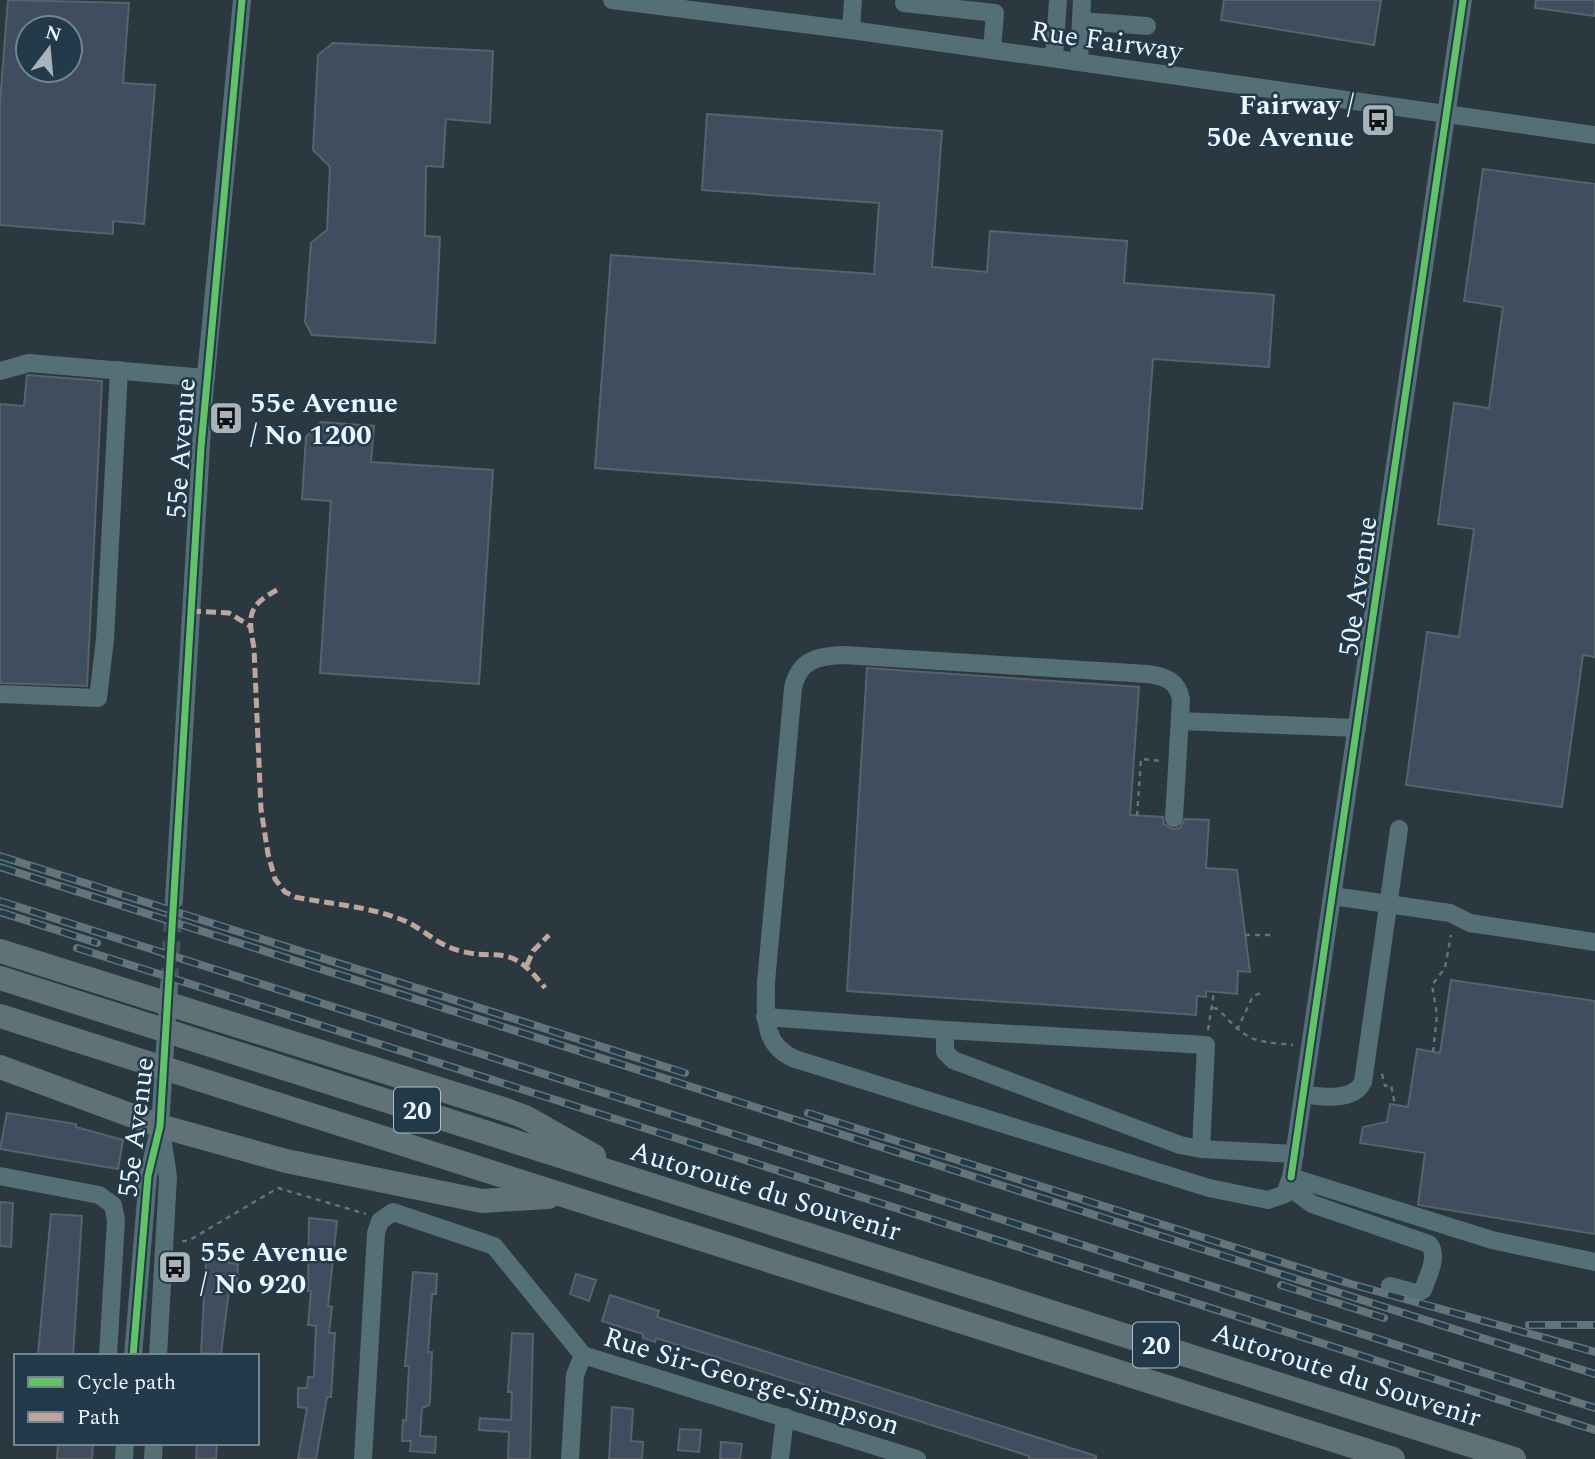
<svg xmlns="http://www.w3.org/2000/svg" width="1595" height="1459" font-family="Spectral,serif">
<rect width="100%" height="100%" fill="#2b3840"/>
<!-- building -->
<g fill="#404d5e" stroke="#59626a" stroke-width="2" fill-rule="evenodd">
<path d="M8,0l121,3 -6,80 32,2 -11,139 -31,-3v13l-113,-9v-123zM28,28h42v42h-42z"/>
<path d="M1224,0h157l-7,45 -153,-25z"/>
<path d="M1536,0h59v16l-60,-8z"/>
<path d="M333,43l160,8 -3,72 -44,-4 -3,48 -17,-1 -1,70 15,1 -5,106 -123,-8 -7,-13 6,-79 16,-13 3,-63 -17,-17 5,-95z"/>
<path d="M707,114l235,17 -10,136 55,5 3,-41 137,10 -3,42 150,12 -5,72 -116,-8 -11,150 -547,-41 16,-213 263,19 5,-71 -177,-13z"/>
<path d="M1483,169l112,15v473l-12,-2 -21,152 -156,-22 21,-153 32,5 15,-108 -36,-5 16,-121 35,5 14,-101 -39,-6z"/>
<path d="M27,375l75,6 -15,305 -87,-3v-279l24,2z"/>
<path d="M321,422l53,4 -3,36 122,8 -14,214 -159,-11 11,-172 -29,-2 4,-62z"/>
<path d="M867,668l272,19 -9,128 33,2 1,7 9,5 7,-1 5,-9 24,1 -3,48 31,2 13,102 -12,-1 -1,23 -31,-3v6l-9,-1 -1,19 -349,-24z"/>
<path d="M1451,980l144,21v233l-177,-29 7,-52 -65,-10 3,-16 24,-5 3,-18 18,3 9,-58 23,4z"/>
<path d="M7,1113l69,11v3l47,13 -5,29 -118,-20z"/>
<path d="M0,1202l13,1 -2,44 -11,-1z"/>
<path d="M51,1214l31,2 -9,140 -35,-2z"/>
<path d="M309,1218l28,3 -9,85 4,1 -3,26h6l-4,64h-4l-11,62h-18l9,-51 -9,-1v-19h9l1,-11h6l2,-51 -8,-1 3,-34h-3z"/>
<path d="M209,1251l21,1 -1,11 9,1 -1,18h-7l-9,72 -20,-1 5,-92h2z"/>
<path d="M413,1272l24,2 -1,20h-4l-4,58h4l-2,48 -1,5 -7,3 -2,28 16,1 -1,16 -25,-2 1,-10h-9l1,-21 3,1 3,-55h-4z"/>
<path d="M576,1274l20,6 -7,21 -19,-7z"/>
<path d="M610,1295l49,16 -2,6 439,139v3h-67v-3l-373,-118 -1,4 -12,-4v-4l-41,-13z"/>
<path d="M512,1333l21,1 -3,125h-22l1,-27 -30,-2 1,-12 31,2 1,-28h-4z"/>
<path d="M612,1407l21,2 -2,32 12,1 -1,17h-33z"/>
<path d="M680,1429l21,1 -2,22 -21,-2z"/>
<path d="M721,1442l21,2 -2,15h-20z"/>
<path d="M58,1443h35l-1,16h-35z"/>
<path d="M197,1443l20,1 -1,15h-20z"/>
</g>
<g fill="none" stroke-linecap="round" stroke-linejoin="round">
<!-- minor-tunnel -->
<path stroke="#48545c" stroke-width="18" stroke-dasharray="18 9" stroke-linecap="butt" d="M169,986l5,-86"/>
<!-- path -->
<g stroke="#617479" stroke-width="2.5" stroke-dasharray="5 5" stroke-linecap="butt">
<path d="M1137,816l4,-57 21,2"/>
<path d="M1245,935h26"/>
<path d="M1213,1008l5,1c30,32 32,32 75,36"/>
<path d="M1208,1030l6,-38"/>
<path d="M1237,1030l16,-34 11,-4"/>
<path d="M1433,1052l4,-37 -5,-30 13,-17 6,-33"/>
<path d="M1382,1074l3,12 6,-1 4,20"/>
<path d="M182,1241h6l90,-53 88,26"/>
</g>
<!-- minor -->
<g stroke="#546f75" stroke-width="18">
<path d="M612,0l239,30 744,105"/>
<path d="M904,3l91,10 -3,37"/>
<path d="M1081,21l66,5"/>
<path d="M851,30l2,-30"/>
<path d="M1054,58l4,-58"/>
<path d="M1079,62l3,-62"/>
<path d="M0,371l29,-8 177,15"/>
<path d="M0,694l98,4 7,-59 14,-269"/>
<path d="M1180,721l177,7"/>
<path d="M1174,818l7,-118c-3,-19 -16,-24 -34,-26l-303,-19c-27,1 -45,5 -51,33l-27,294c0,32 -5,63 29,77l414,129 59,12 17,-6 6,-17 172,-1177"/>
<path d="M1333,896l117,17 20,10 125,19"/>
<path d="M174,900l30,-504 38,-396"/>
<path d="M765,1017l180,13v22l8,8 227,85 21,4 94,5"/>
<path d="M945,1030l261,15 -5,104"/>
<path d="M1303,1094c19,3 50,8 60,-12l36,-253"/>
<path d="M0,1176l99,19 14,10 3,15 -8,136"/>
<path d="M1291,1177l201,63 103,22"/>
<path d="M1289,1187l23,17 117,40c10,13 -1,31 -6,46l-7,3 -26,-7"/>
<path d="M133,1356l15,-180 12,-50 9,-140"/>
<path d="M158,1356l10,-179 -6,-41"/>
<path d="M124,1459l1,-16"/>
<path d="M153,1459l1,-16"/>
<path d="M363,1459l13,-226 4,-12 13,-9 101,34 89,109 334,104"/>
<path d="M570,1459l5,-84 8,-20"/>
<path d="M780,1459l5,-42"/>
</g>
<!-- highway -->
<g stroke="#5f7277" stroke-width="24">
<path d="M0,951l503,158 22,8 69,39"/>
<path d="M0,978l1514,481"/>
<path d="M0,1016l1393,443"/>
<path d="M0,1067l160,59 126,35 196,40 66,-4"/>
</g>
<!-- rail casing -->
<g stroke="#63747b" stroke-width="8">
<g id="rail">
<path d="M0,856l685,217"/>
<path d="M0,867l1595,507"/>
<path d="M0,901l1595,507"/>
<path d="M0,912l97,31"/>
<path d="M77,948l1518,482"/>
<path d="M808,1113l543,171 244,68"/>
<path d="M1281,1285l103,33"/>
<path d="M1529,1325h66"/>
</g>
</g>
<!-- rail -->
<use href="#rail" stroke="#223a49" stroke-width="5" stroke-dasharray="16" stroke-linecap="butt"/>
<!-- quiet -->
<g stroke="#c0a59a" stroke-width="5" stroke-dasharray="10 5" stroke-linecap="butt">
<path d="M277,590c-30,16 -29,26 -23,58l7,161 7,45 7,25 10,13 10,5c34,7 72,9 105,22 18,6 33,22 51,29 46,17 55,-11 94,40"/>
<path d="M191,611l38,2 21,13"/>
<path d="M527,965l6,-14 16,-16"/>
</g>
<!-- cycleway casing -->
<g stroke="#223a49" stroke-width="11">
<g id="cycleway">
<path d="M1291,1177l172,-1177"/>
<path d="M133,1356l15,-180 12,-50 41,-679 41,-447"/>
</g>
</g>
<!-- cycleway -->
<use href="#cycleway" stroke="#61c268" stroke-width="7"/>
</g>
<!-- icons -->
<defs>
<g id="bus-square" transform="scale(1.75)"><rect x="-9" y="-9" width="18" height="18" rx="4" fill="#a8b4bc" stroke="#223a49"/><path d="M-5-6H5V4H4V6H2V4H-2V6H-4V4H-5ZM-3.5-4V0h7V-4ZM-3.5 1.2v1.5H-2V1.2ZM2 1.2v1.5H3.5V1.2Z" fill="#111"/></g>
</defs>
<g fill-rule="evenodd">
<use href="#bus-square" x="1378" y="120"/>
<use href="#bus-square" x="226" y="418"/>
<use href="#bus-square" x="175" y="1267"/>
</g>
<g text-anchor="middle" stroke-width="5" stroke-linejoin="round" paint-order="stroke">
<!-- shield labels -->
<g fill="#223a49" stroke="#afbec8" stroke-width="2">
<rect x="394" y="1087.5" width="46" height="45" rx="5"/>
<rect x="1133" y="1322.5" width="46" height="45" rx="5"/>
</g>
<g font-size="26" font-weight="bold" fill="#ebf6fe">
<text x="417" y="1119">20</text>
<text x="1156" y="1354">20</text>
</g>
<!-- street labels -->
<g font-size="28" fill="#ebf6fe" stroke="#223a49">
<text transform="translate(1107 40) rotate(8)" y="10">Rue Fairway</text>
<text transform="translate(180 448) rotate(-86)" y="10">55e Avenue</text>
<text transform="translate(1357 586) rotate(-82)" y="10">50e Avenue</text>
<text transform="translate(135 1127) rotate(-83)" y="10">55e Avenue</text>
<text transform="translate(766 1190) rotate(17)" y="10">Autoroute du Souvenir</text>
<text transform="translate(1347 1374) rotate(18)" y="10">Autoroute du Souvenir</text>
<text transform="translate(752 1380) rotate(17)" y="10">Rue Sir-George-Simpson</text>
</g>
<!-- poi labels -->
<g font-size="28" font-weight="bold" fill="#ebf6fe" stroke="#223a49" text-anchor="start">
<text x="1354" y="114" text-anchor="end">Fairway /<tspan x="1354" dy="32">50e Avenue</tspan></text>
<text x="250" y="412">55e Avenue<tspan x="250" dy="32">/ No 1200</tspan></text>
<text x="200" y="1261">55e Avenue<tspan x="200" dy="32">/ No 920</tspan></text>
</g>
</g>
<!-- legend -->
<rect x="14" y="1354" width="245" height="91" fill="#223a49" stroke="#728591" stroke-width="2"/>
<rect x="28" y="1377" width="35" height="10" fill="#61c268" stroke="#728591" stroke-width="2"/>
<text x="77" y="1389" font-size="21" fill="#ebf6fe">Cycle path</text>
<rect x="28" y="1412" width="35" height="10" fill="#c0a59a" stroke="#728591" stroke-width="2"/>
<text x="77" y="1424" font-size="21" fill="#ebf6fe">Path</text>
<!-- north arrow -->
<g transform="translate(49 49) rotate(16)"><circle r="33" fill="#223a49" stroke="#728591" stroke-width="2"/>
<path d="M0-5L12 26L0 18L-12 26Z" fill="#a8b4bc"/>
<text y="-10" font-size="19" font-weight="bold" text-anchor="middle" fill="#ebf6fe">N</text>
</g>
</svg>
